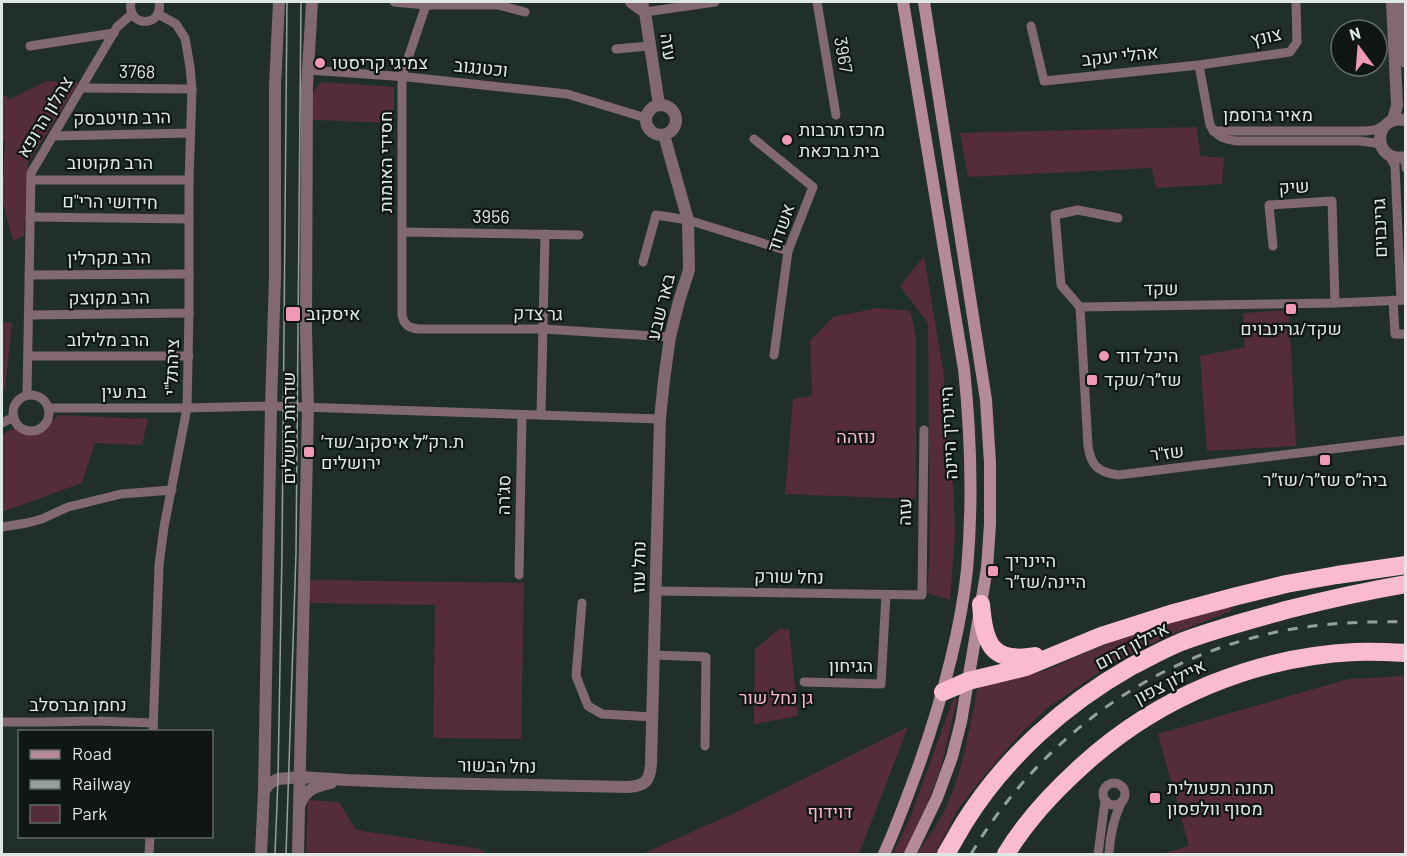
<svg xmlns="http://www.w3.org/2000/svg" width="1407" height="856" font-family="Barlow,Heebo,sans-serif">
<rect width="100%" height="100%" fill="#203029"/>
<!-- green -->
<g fill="#542c3a">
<path d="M47,81l32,1 -51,81 -4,73 -11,5 -11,-42 3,-57 -3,-2v-46l8,5z"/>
<path d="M322,82l72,5v36l-81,-3c0,-13 -4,-31 9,-38z"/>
<path d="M1197,127l3,29 24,2 -2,26 -66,4 -4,-20 -184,9 -8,-44z"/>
<path d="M924,256l19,114 10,115 2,49 -5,66 -23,-7 3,-37 -2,-233 -28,-37z"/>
<path d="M878,308l32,3 6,25v163l-131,-5 8,-95 19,-3 -2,-55 23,-24z"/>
<path d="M1289,310l7,136 -89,5 -7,-95 45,-9 -2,-34z"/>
<path d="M2,322l10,1 -7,67h-3z"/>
<path d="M59,415l89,4 -6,26 -47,-2 -13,40 -80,29v-77l12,-7 21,7z"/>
<path d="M310,580l214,3 -3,156 -88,-1 2,-133 -126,-2z"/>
<path d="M1231,606v5l-63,25 -54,26 -67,46 -27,26 -36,42 -26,33 -23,45h-18c13,-19 27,-39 35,-61 13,-34 18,-70 26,-106l66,-16 97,-42z"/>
<path d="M779,629h10l9,87 -44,8 1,-75z"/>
<path d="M1405,676v178h-245l29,-8 -31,-112 190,-55z"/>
<path d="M956,696l1,5 -16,66 -12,33 -24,54h-12l19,-41 40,-111z"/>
<path d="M908,727l-49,127h-217l97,-43z"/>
<path d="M308,800l31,2 17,28 124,19 7,5h-181z"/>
</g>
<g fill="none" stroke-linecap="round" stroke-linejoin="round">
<!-- minor -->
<g stroke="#826870" stroke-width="9">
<path d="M131,2c-5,26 33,26 28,0"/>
<path d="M394,2l32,3h72l27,7"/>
<path d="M427,2l-25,74v239c2,10 7,13 17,14h124l127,8"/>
<path d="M644,2l1,10 70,-10"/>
<path d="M817,2l19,113"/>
<path d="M1031,26l13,55 155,-16 91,-13 7,-10 -1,-40"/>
<path d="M30,46l84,-13"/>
<path d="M616,49l33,-3"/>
<path d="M1199,65l11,60c7,12 15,15 28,16h122l15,2 6,3"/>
<path d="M308,70l100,7 159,17 79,24"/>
<path d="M82,88l110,1"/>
<path d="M1213,131h152l10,-1 10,-5"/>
<path d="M53,136l137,-3"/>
<path d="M754,139l59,48 -25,64 -14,104"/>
<path d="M1389,155l6,11 6,134"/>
<path d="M1406,164v4"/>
<path d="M31,180h158"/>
<path d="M30,217l159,2"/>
<path d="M1118,218l-40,-8 -23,5 6,70 19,22 255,-4 71,-3"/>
<path d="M403,232l176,3"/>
<path d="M1273,246l-4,-41 63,-4 3,102"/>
<path d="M643,262l13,-47 32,5 100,31"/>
<path d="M29,275l160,-1"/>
<path d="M1393,300l2,34h11"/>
<path d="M1080,307l8,139c3,20 10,26 30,29l288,-35"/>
<path d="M29,315l160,-2"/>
<path d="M28,356h161"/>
<path d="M27,395l4,-222 86,-146 15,-13"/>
<circle cx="31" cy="413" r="18"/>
<path d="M48,408h139l84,-2 389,13"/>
<path d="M541,415l4,-181"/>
<path d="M2,423l12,-6"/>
<path d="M2,527l25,-4 15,-4 26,-12 53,-13 51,-4"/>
<path d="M519,575l3,-160"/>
<path d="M656,591l266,4 2,-165"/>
<path d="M582,603l-6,73 12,30 14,8 51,3"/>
<path d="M654,655l52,2 -1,89"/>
<path d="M804,682l77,2 5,-89"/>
<path d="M2,722h43l52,-1 56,2"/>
<path d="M153,732l6,-167 5,-38 23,-119 2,-95v-133l3,-91 -2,-22 -5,-29 -9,-14 -18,-10"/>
<circle cx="1114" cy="794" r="11"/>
<path d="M149,854l1,-18"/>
<path d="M1098,854l7,-53"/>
<path d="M1109,854c1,-18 4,-34 12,-51"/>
</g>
<!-- tertiary -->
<g stroke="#826870" stroke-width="12">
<path d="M631,2l14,10 14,93"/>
<path d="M1392,2l5,103 -4,15"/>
<path d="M1403,2l3,60"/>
<circle cx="661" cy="120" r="15"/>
<path d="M1406,120c-35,-6 -34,44 0,37"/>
<path d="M264,790l6,-7 8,-4 22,-2 47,3 80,3 201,4c17,-1 22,-6 23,-23l9,-345 4,-39 6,-43 9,-36 10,-31 -1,-50 -24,-85"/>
<path d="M300,804c5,-15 17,-18 31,-21"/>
<path d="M261,854l3,-64 7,-384 4,-130v-190l4,-84"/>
<path d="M298,854l10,-446 -2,-78 1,-243 5,-85"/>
</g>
<!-- secondary -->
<g stroke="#b38a96" stroke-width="12">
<path d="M884,854c13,-29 24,-59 35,-89 22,-63 41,-128 48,-195 6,-67 4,-134 -3,-201l-61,-367"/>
<path d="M910,854l27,-56 15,-41 9,-35 7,-41 19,-113 3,-44v-61l-4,-63 -62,-398"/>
</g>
<!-- motorway -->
<g stroke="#fabbcf" stroke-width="18">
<path d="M981,604c3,39 10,60 54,52"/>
<path d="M943,692l25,-11 58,-14 75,-31 69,-22 67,-18 49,-12 51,-9 69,-10"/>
<path d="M946,854c6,-10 12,-21 18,-31 41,-66 101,-119 168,-157 16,-8 32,-17 49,-24 34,-13 70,-22 105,-32 39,-10 79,-19 120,-26"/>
<path d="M1006,854c20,-33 48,-63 77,-89 75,-68 171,-108 272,-113 17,-1 34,0 51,1"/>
</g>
<!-- tram -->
<g stroke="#94a09a" stroke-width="1.5">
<path d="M275,854l3,-75 4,-227 5,-550"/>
<path d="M286,854l10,-301 5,-551"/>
</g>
<!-- rail -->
<path stroke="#94a09a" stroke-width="3" stroke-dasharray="10 10" stroke-linecap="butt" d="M971,854c62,-104 163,-185 281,-216 50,-14 102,-17 154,-16"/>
</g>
<!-- markers -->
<g fill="#f09ab7" stroke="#0f1613" stroke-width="2">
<circle cx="320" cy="63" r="6"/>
<circle cx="787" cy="140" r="6"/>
<rect x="1285" y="303" width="12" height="12" rx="3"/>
<rect x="285" y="306" width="16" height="16" rx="3"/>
<circle cx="1104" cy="356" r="6"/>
<rect x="1086" y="374" width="12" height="12" rx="3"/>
<rect x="303" y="446" width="12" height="12" rx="3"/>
<rect x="1319" y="454" width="12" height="12" rx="3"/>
<rect x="987" y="565" width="12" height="12" rx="3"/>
<rect x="1149" y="792" width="12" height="12" rx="3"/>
</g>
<g text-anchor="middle" stroke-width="4.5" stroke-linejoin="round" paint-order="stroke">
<!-- street labels -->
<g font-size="18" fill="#dee8e3" stroke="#0f1613">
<text transform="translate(1266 37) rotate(-13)" y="6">צונץ</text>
<text transform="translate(668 47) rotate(82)" y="6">עזה</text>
<text transform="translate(843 55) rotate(80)" y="6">3967</text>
<text transform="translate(1120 56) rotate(-6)" y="6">אהלי יעקב</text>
<text transform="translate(481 68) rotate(6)" y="6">וכטנגוב</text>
<text transform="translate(137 72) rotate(1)" y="6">3768</text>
<text x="1268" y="121">מאיר גרוסמן</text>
<text transform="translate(45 117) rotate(-59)" y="6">צהלון הרופא</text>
<text transform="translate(122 118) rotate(-1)" y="6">הרב מויטבסק</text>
<text transform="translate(386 162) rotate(-90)" y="6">חסידי האומות</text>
<text x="110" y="169">הרב מקוטוב</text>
<text transform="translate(1294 187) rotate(-4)" y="6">שיק</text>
<text transform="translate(110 202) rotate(1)" y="6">חידושי הרי"ם</text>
<text transform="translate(491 217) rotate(1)" y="6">3956</text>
<text transform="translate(781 228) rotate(-71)" y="6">אשדוד</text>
<text transform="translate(1380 228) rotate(-92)" y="6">גרינבוים</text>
<text transform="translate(109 258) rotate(-1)" y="6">הרב מקרלין</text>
<text transform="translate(1161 289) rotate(-1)" y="6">שקד</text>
<text transform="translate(109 298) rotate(-1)" y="6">הרב מקוצק</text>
<text transform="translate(661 307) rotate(-76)" y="6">באר שבע</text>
<text transform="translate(538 314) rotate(1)" y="6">גר צדק</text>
<text x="108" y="346">הרב מלילוב</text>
<text transform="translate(172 367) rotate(-88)" y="6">ציהתל"י</text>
<text x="124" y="398">בת עין</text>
<text transform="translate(289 428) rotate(-90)" y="6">שדרות ירושלים</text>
<text transform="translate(949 433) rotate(-93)" y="6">היינריך היינה</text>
<text transform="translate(1167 453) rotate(-7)" y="6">שז"ר</text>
<text transform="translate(504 495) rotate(-89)" y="6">סג'רה</text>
<text transform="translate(905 512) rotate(-89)" y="6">עזה</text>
<text transform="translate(639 567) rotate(-89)" y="6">נחל עוז</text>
<text transform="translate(789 577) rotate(1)" y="6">נחל שורק</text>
<text transform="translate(1132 646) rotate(-28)" y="6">איילון דרום</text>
<text x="851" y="672">הגיחון</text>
<text transform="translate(1170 682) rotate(-27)" y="6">איילון צפון</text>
<text x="78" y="711">נחמן מברסלב</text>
<text transform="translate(497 766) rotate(1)" y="6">נחל הבשור</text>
</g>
<!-- poi labels -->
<g font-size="18" fill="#dee8e3" stroke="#0f1613" text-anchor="start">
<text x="332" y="69">צמיגי קריסטו</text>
<text x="799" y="136">מרכז תרבות<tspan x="799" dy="21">בית ברכאת</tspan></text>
<text x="306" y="320">איסקוב</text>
<text x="1291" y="335" text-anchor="middle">שקד/גרינבוים</text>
<text x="1116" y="362">היכל דוד</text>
<text x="1104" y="386">שז״ר/שקד</text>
<text x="321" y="448">ת.רק״ל איסקוב/שד׳<tspan x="321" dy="21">ירושלים</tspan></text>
<text x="1325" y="486" text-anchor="middle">ביה״ס שז״ר/שז״ר</text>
<text x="1005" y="567">היינריך<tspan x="1005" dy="21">היינה/שז״ר</tspan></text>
<text x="1167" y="794">תחנה תפעולית<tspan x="1167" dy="21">מסוף וולפסון</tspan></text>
</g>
<!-- park labels -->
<g font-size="18" fill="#fbb5cc" stroke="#0f1613">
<text x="856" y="443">נוזהה</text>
<text x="776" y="704">גן נחל שור</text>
<text x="830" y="818">דוידוף</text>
</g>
</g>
<!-- border -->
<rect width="1407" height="856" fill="none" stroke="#dee8e3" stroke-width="6"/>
<!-- legend -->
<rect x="18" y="730" width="195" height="108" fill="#0f1613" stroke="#626a66" stroke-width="1.5"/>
<rect x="30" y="750" width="30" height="9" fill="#b38a96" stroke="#626a66" stroke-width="1.5"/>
<text x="72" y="760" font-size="18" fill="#dee8e3">Road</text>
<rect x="30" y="780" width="30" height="9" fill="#94a09a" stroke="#626a66" stroke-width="1.5"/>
<text x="72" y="790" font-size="18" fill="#dee8e3">Railway</text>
<rect x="30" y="805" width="30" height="18" fill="#542c3a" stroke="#626a66" stroke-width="1.5"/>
<text x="72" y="820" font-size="18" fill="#dee8e3">Park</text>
<!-- north arrow -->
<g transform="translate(1359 48) rotate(344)"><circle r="28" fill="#0f1613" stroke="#626a66" stroke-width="1.5"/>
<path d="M0-4.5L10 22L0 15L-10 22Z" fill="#f09ab7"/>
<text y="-9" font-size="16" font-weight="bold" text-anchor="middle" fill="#dee8e3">N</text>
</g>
</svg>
